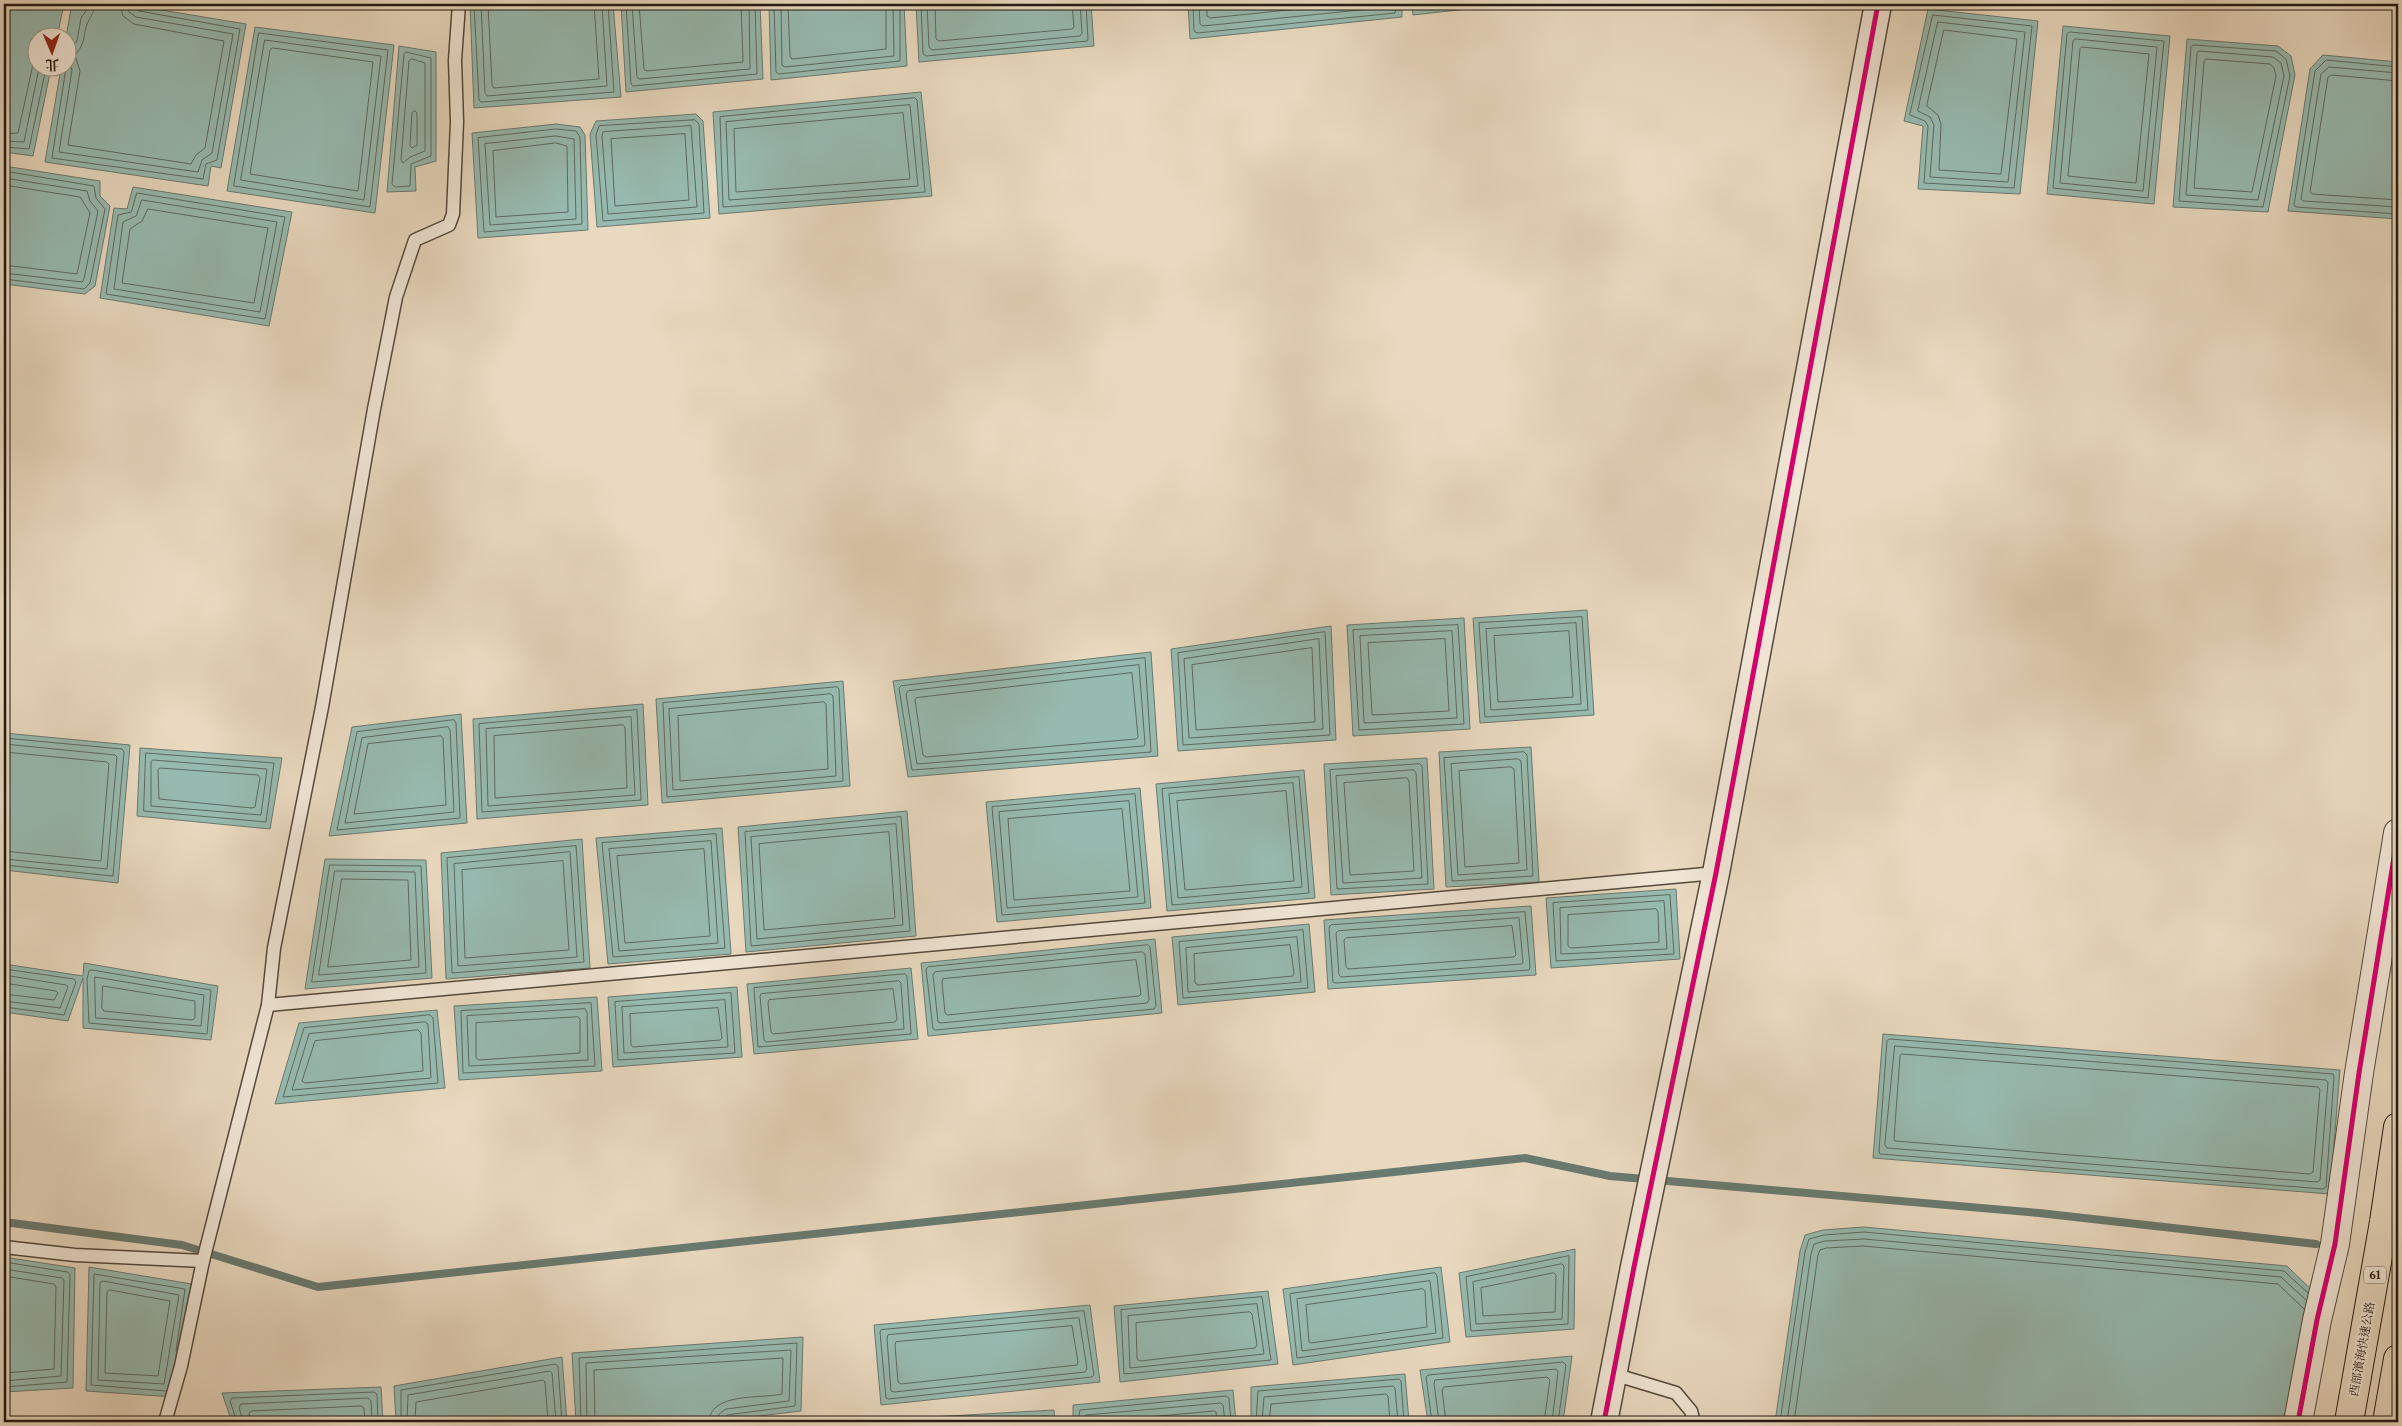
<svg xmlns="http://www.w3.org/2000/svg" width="2402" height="1426" font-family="'Libre Caslon Text','Noto Serif TC',serif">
<rect width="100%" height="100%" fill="#e9d9c0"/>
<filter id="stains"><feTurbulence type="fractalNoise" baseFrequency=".004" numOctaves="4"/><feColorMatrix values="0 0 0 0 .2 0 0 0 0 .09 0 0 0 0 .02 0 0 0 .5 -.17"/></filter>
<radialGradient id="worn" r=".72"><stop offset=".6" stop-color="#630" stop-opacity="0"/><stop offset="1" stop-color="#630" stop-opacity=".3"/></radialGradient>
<!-- water -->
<g fill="#97bab0" stroke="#697a70">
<path d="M4,4h60l-7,33 -19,1v30h13l-18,88 -29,-4z"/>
<path d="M76,4h49l121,20 -25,144 -10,-2 -3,20 -163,-24 16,-94h7l-2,-31 5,-28 5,-2z"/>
<path d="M470,4h143l8,93 -147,11z"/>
<path d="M621,4h139l3,75 -137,13z"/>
<path d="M769,4h135l3,62 -136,14z"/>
<path d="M916,4h175l3,42 -175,16z"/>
<path d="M1188,4h214v13l-212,22z"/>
<path d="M1412,4h100l-99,11z"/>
<path d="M1928,9l110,12 -18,173 -102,-5 5,-63 -19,-5z"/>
<path d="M2063,26l107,10 -16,168 -107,-10z"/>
<path d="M255,27l139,18 -19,168 -148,-22z"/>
<path d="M2187,39l91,7 13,10 4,19 -27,137 -95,-5z"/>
<path d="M399,46l37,6v109l-21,6 1,24 -29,1z"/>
<path d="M2323,55l75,7v157l-110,-8 22,-142z"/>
<path d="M921,92l11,104 -213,18 -6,-102z"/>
<path d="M696,114l7,7 7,97 -113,9 -7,-93 6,-13z"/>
<path d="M556,124l24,3 5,8 3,95 -110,8 -6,-105z"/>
<path d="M4,166l96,15v15l10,10 -15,80 -10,8 -81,-10z"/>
<path d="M133,187l159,25 -23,114 -169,-28 14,-90 13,1z"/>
<path d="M1587,610l7,105 -114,8 -7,-105z"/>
<path d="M1464,618l6,111 -117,7 -6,-111z"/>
<path d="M1331,626l5,114 -158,11 -7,-102z"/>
<path d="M1151,652l7,104 -250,21 -15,-96z"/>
<path d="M843,681l7,105 -188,17 -6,-104z"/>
<path d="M643,704l5,101 -171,14 -4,-100z"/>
<path d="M461,714l6,109 -138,13 23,-109z"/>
<path d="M4,733l126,12 -12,138 -114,-13z"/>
<path d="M1531,747l8,135 -93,5 -7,-135z"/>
<path d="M140,748l142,10 -12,71 -133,-13z"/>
<path d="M1427,758l7,131 -103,6 -7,-131z"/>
<path d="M1304,770l11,128 -148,13 -11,-127z"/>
<path d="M1140,788l11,120 -154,14 -11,-120z"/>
<path d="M907,811l9,125 -170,16 -8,-125z"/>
<path d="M722,828l9,126 -123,10 -12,-126z"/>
<path d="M582,839l8,129 -144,11 -5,-126z"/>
<path d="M325,859l101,1 6,118 -127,11z"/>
<path d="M1676,889l4,70 -129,9 -5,-70z"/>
<path d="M1531,906l5,69 -208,14 -4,-69z"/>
<path d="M1309,924l6,68 -137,13 -6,-68z"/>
<path d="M1155,939l7,74 -234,23 -7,-73z"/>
<path d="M84,963l134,23 -7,54 -128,-12v-50l-15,43 -64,-9v-48l79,12z"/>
<path d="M911,968l7,71 -164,15 -7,-70z"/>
<path d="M737,987l5,70 -129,10 -5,-70z"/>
<path d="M597,997l5,74 -143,9 -5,-74z"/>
<path d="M437,1010l8,78 -170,16 24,-81z"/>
<path d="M1883,1034l457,36 -10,124 -457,-36z"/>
<path d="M1864,1227l423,39 34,33 -18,123h-528l25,-171 5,-16 18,-5z"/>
<path d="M1575,1249l-1,80 -108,8 -7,-64z"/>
<path d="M4,1257l71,11 -2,120 -69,4z"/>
<path d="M89,1267l103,17 -18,113 -88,-6z"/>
<path d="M1441,1267l9,75 -157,23 -10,-76z"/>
<path d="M1268,1291l10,73 -158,18 -6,-76z"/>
<path d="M1090,1305l10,77 -219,23 -7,-80z"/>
<path d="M803,1337l-2,74 -93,11h-132l-4,-69z"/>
<path d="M1572,1356l-9,66h-135l-8,-52z"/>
<path d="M562,1357l5,65h-171l-2,-36z"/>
<path d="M1405,1374l4,48h-158v-35z"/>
<path d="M381,1387l2,35h-151l-10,-29z"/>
<path d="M1233,1390l3,32h-163v-17z"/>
<path d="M1054,1410l1,12h-211z"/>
</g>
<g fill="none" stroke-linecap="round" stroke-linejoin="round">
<!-- shore -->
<g stroke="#5d6a60" stroke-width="1">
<path d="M95,4c0,8 -4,11 -7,18 -6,13 -1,20 -13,33l5,16 -12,74 123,19 5,-9 9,-7 19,-107 -90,-17 -11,-8 -3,-12"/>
<path d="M474,4l5,96 2,2 133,-10 -6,-88"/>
<path d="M481,4l4,89 2,3 120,-10 -5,-82"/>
<path d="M488,4l4,81 2,3 105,-9 -5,-75"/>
<path d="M626,4l5,80 2,2 124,-12 -2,-70"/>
<path d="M632,4l5,73 2,2 111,-10 -1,-65"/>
<path d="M639,4l5,65 2,2 97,-9 -2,-58"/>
<path d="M774,4l2,68 3,2 121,-13v-57"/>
<path d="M781,4l1,61 3,2 109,-11 -1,-52"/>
<path d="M788,4l2,52 2,3 94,-10v-45"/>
<path d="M921,4l2,50 3,2 161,-15 1,-2 -2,-35"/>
<path d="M927,4l2,43 3,3 148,-14 2,-3 -2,-29"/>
<path d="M935,4l1,35 3,2 133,-12 2,-2 -2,-23"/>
<path d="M1193,4l1,27 3,2 198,-20 2,-9"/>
<path d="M1199,4l1,20 3,2 186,-19 2,-3"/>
<path d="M1207,4v12l3,2 137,-14"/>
<path d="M1417,4l3,5 46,-5"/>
<path d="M1933,15l99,11 -18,162 -90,-5 4,-57 -3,-5 -15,-6z"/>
<path d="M1938,22l87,10 -17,150 -78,-5 4,-52 -4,-8 -12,-6z"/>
<path d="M1944,30l73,9 -16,135 -62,-4 2,-46 -3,-9 -11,-9z"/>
<path d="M2070,32l94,9 -16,157 -95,-10 14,-154z"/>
<path d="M259,33l129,17 -18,157 -136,-21z"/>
<path d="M2076,39l81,8 -14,144 -83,-8 13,-142z"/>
<path d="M265,40l116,16 -17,144 -123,-20z"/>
<path d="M2194,45l82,6 10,8 4,17 -27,131 -84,-6 12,-154z"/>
<path d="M2082,47l67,7 -13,129 -68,-7 12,-127z"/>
<path d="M273,48l100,14 -15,129 -108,-17 20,-124z"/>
<path d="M68,49l9,-8 4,-23 5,-7 1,-7"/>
<path d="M2199,51l74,6 8,6 3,13 -26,124 -72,-5 11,-141z"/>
<path d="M406,52l25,6v98l-20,8 -1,22 -15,1 -3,-3 12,-130z"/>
<path d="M68,59l4,11 -13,82 139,20 4,-12 10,-7 21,-119 -97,-17 -7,-5 -1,-8"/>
<path d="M412,59l13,4v88l-15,6 -7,6 -2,-3 8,-99z"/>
<path d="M2206,59l64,5 4,4 2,8 -24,116 -58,-4 10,-126z"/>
<path d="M2398,67l-72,-7 -11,11 -21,134 2,2 102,7"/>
<path d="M66,68l-14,90 151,21 3,-15 11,-4 23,-131 -101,-18 -4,-3 -1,-4"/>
<path d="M2398,73l-69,-6 -8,7 -20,125 2,2 95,6"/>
<path d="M2398,81l-66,-6 -4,2 -18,115 2,2 86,6"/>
<path d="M915,98l2,2 8,92 -202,15 -3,-90z"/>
<path d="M910,105l8,81 -189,14 -3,-78z"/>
<path d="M415,111l2,2v32l-5,3 -2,-2 2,-33z"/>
<path d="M903,113l7,66 -174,13 -2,-63z"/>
<path d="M695,120l4,4 5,89 -101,8 -7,-86 3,-9z"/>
<path d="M691,126l6,81 -89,7 -6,-78 1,-4z"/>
<path d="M556,129l20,2 4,6 2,87 -98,8 -6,-94z"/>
<path d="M4,134l14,-1 15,-69 5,-9"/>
<path d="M685,134l4,66 -74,6 -4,-67z"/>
<path d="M556,136l18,3 2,80 -86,6 -5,-81z"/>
<path d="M4,141l20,1 15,-74"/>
<path d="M556,143l11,3 1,66 -72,5 -3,-66z"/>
<path d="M4,147l25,2 17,-81"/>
<path d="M4,171l90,15 2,12 9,11 -15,74 -6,6 -80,-10"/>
<path d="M4,178l83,13 3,10 8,10 -14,68 -2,3 -78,-9"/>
<path d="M4,185l76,12 10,16 -13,61 -73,-9"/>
<path d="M137,193l148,24 -20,102 -159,-25 12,-79 13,-3z"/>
<path d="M142,200l135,22 -17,90 -146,-23 9,-67 13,-6z"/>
<path d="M148,209l120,19 -14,75 -132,-20 8,-54 12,-8z"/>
<path d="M1582,617l6,93 -103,7 -6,-94z"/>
<path d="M1576,623l5,81 -90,6 -5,-81z"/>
<path d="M1458,625l6,99 -105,6 -6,-100z"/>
<path d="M1452,631l5,87 -93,5 -4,-87z"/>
<path d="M1569,631l4,66 -75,5 -4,-66z"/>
<path d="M1325,632l5,103 -147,10 -5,-92z"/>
<path d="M1319,639l4,90 -134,9 -5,-79z"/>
<path d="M1445,639l4,72 -77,4 -4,-72z"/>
<path d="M1312,648l3,74 -119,8 -4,-65z"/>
<path d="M1145,658l6,94 -239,18 -13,-82 2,-2z"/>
<path d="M1139,665l6,79 -1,2 -227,18 -11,-70 2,-3z"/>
<path d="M1132,673l6,64 -2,2 -210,18 -3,-2 -8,-55 1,-2z"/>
<path d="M837,687l2,2 4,92 -176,16 -4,-94z"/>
<path d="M831,694l2,2 3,80 -163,14 -4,-81z"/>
<path d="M824,702l2,2 2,65 -148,12 -2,-65z"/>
<path d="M637,710l4,90 -159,12 -3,-88z"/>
<path d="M631,717l4,78 -147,11 -2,-77z"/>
<path d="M454,720l2,3 4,95 -123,12 20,-98z"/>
<path d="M623,725l2,2 2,61 -132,10 -1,-62z"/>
<path d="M448,727l2,3 4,82 -109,11 17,-85z"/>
<path d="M441,736l2,2 3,67 -92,9 14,-70z"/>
<path d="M4,738l118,11 2,3 -11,124 -109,-11"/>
<path d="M4,744l111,11 2,2 -10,112 -103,-10"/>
<path d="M4,752l103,10 2,2 -8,97 -97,-10"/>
<path d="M1524,752l3,3 6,121 -81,5 -8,-123z"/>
<path d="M146,753l128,10 -8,59 -122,-11z"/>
<path d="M1518,759l3,2 6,109 -69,5 -7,-111z"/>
<path d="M153,760l114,9 -6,46 -110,-9v-44z"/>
<path d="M1420,764l2,2 6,118 -91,5 -7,-119z"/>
<path d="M1511,767l3,2 5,94 -54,4 -6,-96z"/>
<path d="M160,768l98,7 2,3 -5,29 -3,1 -93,-9 -1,-29z"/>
<path d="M1414,770l2,3 6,105 -79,5 -7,-107z"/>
<path d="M1299,777l10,116 -137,12 -10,-116z"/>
<path d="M1407,778l2,3 5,90 -64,4 -6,-92z"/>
<path d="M1293,783l9,104 -124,11 -9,-104z"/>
<path d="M1286,791l8,90 -109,9 -8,-89z"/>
<path d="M1135,794l10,109 -143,12 -10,-108z"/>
<path d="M1129,801l9,96 -131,11 -8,-96z"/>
<path d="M1122,809l8,82 -116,9 -6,-81z"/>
<path d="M901,817l9,114 -159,15 -6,-114z"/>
<path d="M896,824l7,101 -146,14 -6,-102z"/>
<path d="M889,832l6,86 -131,12 -5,-86z"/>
<path d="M716,834l9,114 -112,9 -11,-114z"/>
<path d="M711,841l7,102 -99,8 -10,-102z"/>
<path d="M576,846l8,116 -132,11 -5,-115z"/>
<path d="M704,849l6,87 -85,7 -8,-87z"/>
<path d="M570,852l7,105 -119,9 -4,-102z"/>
<path d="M563,861l6,89 -104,8 -3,-88z"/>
<path d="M330,865l91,1 5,107 -114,9z"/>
<path d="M335,871l80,1 4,95 -100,8z"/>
<path d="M342,879l66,1 3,80 -83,7z"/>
<path d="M1670,895l4,59 -118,7 -3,-58z"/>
<path d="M1664,901l3,48 -106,5 -1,-46z"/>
<path d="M1656,909l2,3 1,30 -88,6 -3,-2v-31z"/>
<path d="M1525,912l5,55 -1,3 -194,13 -2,-1 -4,-55 2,-2z"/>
<path d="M1519,918l4,44 -1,2 -181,13 -2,-2 -3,-42 2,-2z"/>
<path d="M1512,926l4,29 -2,2 -166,12 -2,-2 -2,-27 2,-2z"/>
<path d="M1303,930l5,58 -125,10 -4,-56z"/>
<path d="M1297,937l4,45 -113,10 -2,-44z"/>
<path d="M1148,945l2,2 6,59 -2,3 -219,21 -2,-1 -7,-60 2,-2z"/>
<path d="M1290,945l4,28 -1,3 -95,9 -3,-2 -1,-29z"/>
<path d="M1142,952l3,2 4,46 -2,3 -206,20 -3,-1 -5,-47 2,-3z"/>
<path d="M1136,960l5,34 -2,2 -192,19 -2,-2 -3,-31 1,-3z"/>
<path d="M4,969l70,10 2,3 -12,33 -60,-8"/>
<path d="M92,970l119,20 -4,44 -118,-11 -2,-44 2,-8z"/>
<path d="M905,974l2,2 4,58 -153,13 -4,-59z"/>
<path d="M4,975l62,10 2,2 -8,21 -56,-7"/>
<path d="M95,977l109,18 -3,31 -105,-8z"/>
<path d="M899,981l2,2 3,46 -138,13 -2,-2 -4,-44 1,-2z"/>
<path d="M4,983l52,8 2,2 -4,7 -50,-6"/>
<path d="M103,986l92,15v17l-3,2 -88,-9 -2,-3z"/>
<path d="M893,989l4,30 -2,3 -122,12 -2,-2 -3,-29 1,-3z"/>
<path d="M731,993l4,60 -117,7 -3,-58z"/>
<path d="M725,1000l3,47 -104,6 -2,-46z"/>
<path d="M591,1003l4,63 -132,7 -2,-62z"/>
<path d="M718,1008l4,30 -2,2 -87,7 -2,-2 -1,-31z"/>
<path d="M585,1009l2,3 1,48 -119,6 -2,-50z"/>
<path d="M430,1015l3,3 5,65 -155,14 21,-69z"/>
<path d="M578,1017l2,2v34l-101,7 -3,-2v-35z"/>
<path d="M425,1022l3,2 3,54 -139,12 17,-56z"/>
<path d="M418,1030l3,3 2,38 -118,12 -3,-2 13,-40z"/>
<path d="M1890,1039l443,35 1,3 -8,110 -3,2 -443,-35 -1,-3 8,-110z"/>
<path d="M1895,1046l431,34 2,2 -8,98 -3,2 -430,-34 -2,-3z"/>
<path d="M1902,1054l416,33 2,2 -7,83 -3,2 -415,-33 -1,-2 6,-83z"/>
<path d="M1569,1256l-1,68 -97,7 -5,-54z"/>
<path d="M4,1262l64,10 2,3 -3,107 -63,5"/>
<path d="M1562,1264l2,2 -2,53 -86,5 -3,-42z"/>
<path d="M4,1269l58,9 2,2 -3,96 -57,5"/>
<path d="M1435,1273l2,3 6,62 -146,20 -7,-64z"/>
<path d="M1554,1273l2,2 -1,37 -72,4 -2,-28z"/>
<path d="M4,1276l50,8 2,3 -2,82 -50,4"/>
<path d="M103,1281l76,14 -15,89 -66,-4 2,-97z"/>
<path d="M1430,1281l6,52 -134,18 -5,-52z"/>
<path d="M1423,1289l2,2 2,36 -116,16 -2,-1 -3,-37z"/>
<path d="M110,1290l60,11 -12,75 -53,-3 2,-81z"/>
<path d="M1262,1297l9,63 -147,14 -3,-64z"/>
<path d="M1257,1304l7,50 -134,14 -2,-52z"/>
<path d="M1084,1311l10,64 -2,2 -204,22 -2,-1 -6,-66 1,-2z"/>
<path d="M1250,1312l2,2 5,31 -2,3 -115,13 -3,-2 -1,-36z"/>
<path d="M1079,1318l8,51 -2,3 -191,20 -3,-1 -4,-53 1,-3z"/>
<path d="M1072,1326l6,36 -1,3 -176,19 -3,-2 -3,-37 1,-3z"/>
<path d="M166,1391l-75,-6 3,-111 91,15 -9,62"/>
<path d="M237,1422l-7,-21 2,-3 142,-6 3,2 1,28"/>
<path d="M243,1422l-4,-15 2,-3 127,-6 3,3 1,21"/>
<path d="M250,1422l-1,-9 2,-2 110,-5 3,2 1,14"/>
<path d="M401,1422v-32l154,-26 3,2 4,56"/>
<path d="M407,1422l1,-27 142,-24 2,2 4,49"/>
<path d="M415,1422l1,-20 127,-22 2,2 3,40"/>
<path d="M581,1422l-2,-64 218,-15 -2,63 -68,9 -3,3 -1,4"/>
<path d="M587,1422l-1,-59 205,-13 -2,51 -63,8 -7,5 -2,8"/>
<path d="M595,1422l-1,-52 189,-12 -1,36c-22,5 -72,-2 -73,28"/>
<path d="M931,1422l116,-6 3,6"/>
<path d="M1078,1422l2,-12 146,-14 3,2 2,24"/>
<path d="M1084,1422l2,-7 135,-12 2,2 2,17"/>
<path d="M1094,1422l120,-11 2,1 1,10"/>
<path d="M1256,1422l2,-31 141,-12 2,2 3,41"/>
<path d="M1262,1422l2,-25 129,-11 2,2 3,34"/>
<path d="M1269,1422l2,-18 115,-10 2,2 2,26"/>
<path d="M1432,1422l-6,-45 2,-2 135,-13 3,3 -8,57"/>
<path d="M1439,1422l-5,-39 1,-3 121,-11 2,3 -6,50"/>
<path d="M1446,1422l-4,-32 2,-3 103,-10 3,3 -6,42"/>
<path d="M1780,1422l25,-170 4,-13 15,-4 40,-3 420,39 24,22"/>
<path d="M1787,1422l24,-168 3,-10 11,-3 39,-2 417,38 25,23"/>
<path d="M1794,1422l24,-167 2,-5 6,-2 37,-2 415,38 26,25"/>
</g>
<!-- stream -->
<path stroke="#697a70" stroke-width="8" d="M4,1222l178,23 136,42 1207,-129 85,18 429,37 277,31"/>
<!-- service casing -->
<g stroke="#54493c" stroke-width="15">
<g id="service">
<path d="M268,1005l1448,-132"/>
<path d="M4,1247l71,8 128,6"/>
<path d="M1613,1374l63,19 15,18 3,11"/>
<path d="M165,1422l16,-56 22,-105 65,-256 6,-57 48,-241 52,-298 22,-112 19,-57 34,-15 4,-11 4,-92 -2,-62 4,-56"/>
</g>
</g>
<!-- minor casing -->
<g stroke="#54493c" stroke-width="29">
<path id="minor" d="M1604,1422l30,-155 82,-394 162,-869"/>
</g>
<!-- tertiary casing -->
<g stroke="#54493c" stroke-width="30">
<path id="tertiary" d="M2298,1422l19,-102 18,-76 24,-171 39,-240"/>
</g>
<!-- trunk casing -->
<g stroke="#231910" stroke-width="30">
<g id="trunk">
<path d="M2349,1422l35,-200 14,-95"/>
<path d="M2387,1422l11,-63"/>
</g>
</g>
<!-- service -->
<use href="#service" stroke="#f1e6d6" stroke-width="12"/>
<!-- minor -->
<use href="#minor" stroke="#f1e6d6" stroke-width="26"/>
<!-- tertiary -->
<use href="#tertiary" stroke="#f1e6d6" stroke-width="28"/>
<!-- trunk -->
<use href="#trunk" stroke="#e9d9c0" stroke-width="28"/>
<!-- cycleway casing -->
<g stroke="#f1e6d6" stroke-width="8">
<g id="cycleway">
<path d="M1604,1422l30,-155 82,-394 162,-869"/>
<path d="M2298,1422l19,-102 18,-76 24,-171 39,-240"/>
</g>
</g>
<!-- cycleway -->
<use href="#cycleway" stroke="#d6006c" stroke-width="5"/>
</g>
<g text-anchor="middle" stroke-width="4" stroke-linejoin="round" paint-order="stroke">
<!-- shield labels -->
<rect fill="#f1e6d6" stroke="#61564b" stroke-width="1" x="2364" y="1266.5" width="22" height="17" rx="4"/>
<g font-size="11" font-weight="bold" fill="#231910">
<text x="2375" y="1279">61</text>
</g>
<!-- street labels -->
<g font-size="12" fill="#231910" stroke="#f1e6d6">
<text transform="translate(2362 1349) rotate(-80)" y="4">西部濱海快速公路</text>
</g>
</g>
<!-- margin -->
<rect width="2402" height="1426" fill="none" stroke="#e9d9c0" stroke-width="20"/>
<rect x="5" y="5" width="2392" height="1416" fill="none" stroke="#231910" stroke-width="2.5"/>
<rect x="10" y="10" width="2382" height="1406" fill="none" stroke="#231910"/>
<!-- north arrow -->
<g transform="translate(52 52) rotate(178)"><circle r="24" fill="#f1e6d6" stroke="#9f9487"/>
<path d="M0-4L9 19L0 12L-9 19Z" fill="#8f2418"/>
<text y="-8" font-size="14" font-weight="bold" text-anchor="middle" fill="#231910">北</text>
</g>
<rect width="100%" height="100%" filter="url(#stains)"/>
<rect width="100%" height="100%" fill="url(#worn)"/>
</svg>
